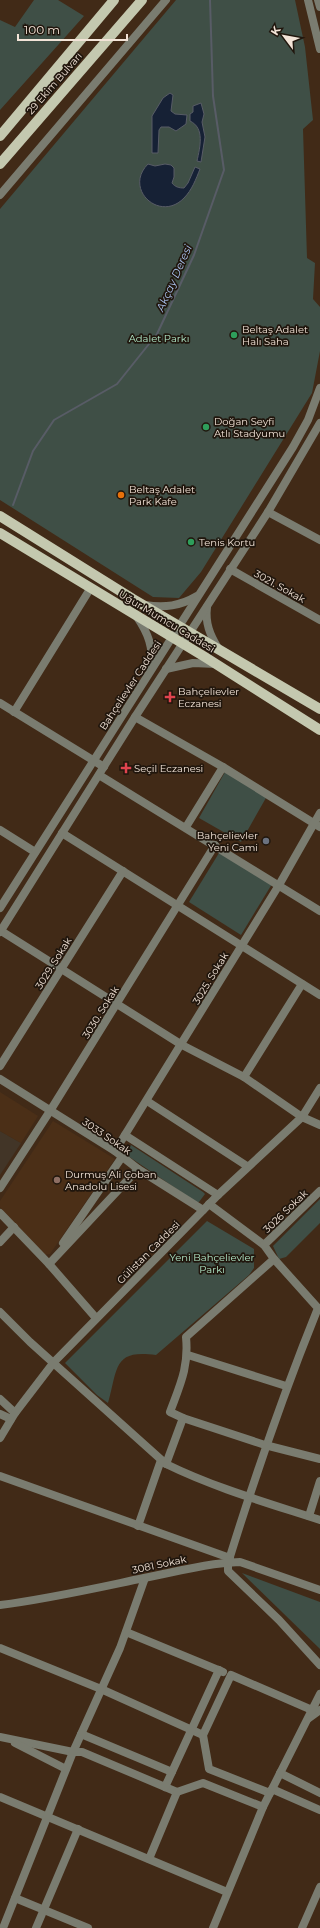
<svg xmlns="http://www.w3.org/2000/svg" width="320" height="1928" font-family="Montserrat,sans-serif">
<rect width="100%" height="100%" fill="#412a17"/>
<!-- commercial -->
<path fill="#423527" d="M0,1131l21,12 -21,32z"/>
<!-- built -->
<g fill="#4b2f17">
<path d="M0,1092l38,24 -17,27 -21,-12z"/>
<path d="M53,1121l62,38 -65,95 -6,1 -44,-48v-6z"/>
</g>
<!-- green -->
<g fill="#3f4f46">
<path d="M34,0h24l26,16 -84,94v-90l15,7z"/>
<path d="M176,0h119l10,47 8,73 -10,9 4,129 8,5 -2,36 7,8v44l-8,42 -111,179 -22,26 -26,-1 -153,-97v-291z"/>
<path d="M225,772l42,24 -26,46 -42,-24z"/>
<path d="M219,853l53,31 -31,51 -52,-33z"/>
<path d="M131,1145l72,47 2,2 -6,8h-3l-71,-48z"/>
<path d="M320,1199v24l-34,34 -7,2 -6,-13z"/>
<path d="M207,1221l47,28v19l-5,7 -93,80c-43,-6 -38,13 -48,48l-11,-8 -32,-32z"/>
<path d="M242,1573l78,29v47z"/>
</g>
<!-- water -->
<g fill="#162135" stroke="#585c66">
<path d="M170,93l3,2 -2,16 4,3 12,1 -1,9 -10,7 -7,-4h-8l-2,3 -1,23h-6v-37l11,-18z"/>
<path d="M201,103l3,11 -2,8 3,15 -4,25 -4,-1c3,-14 8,-33 -7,-40v-7l3,-2v-6z"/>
<path d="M148,164l7,2 10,-2 6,1 3,3v9l-2,6c3,4 7,5 12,5l4,-5 7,-16 5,2c-4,10 -8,21 -16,29 -24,25 -61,-9 -36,-34z"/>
</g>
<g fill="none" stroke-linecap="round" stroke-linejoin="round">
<!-- stream -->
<path stroke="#585c66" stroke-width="2" d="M13,505l20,-54 21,-31 63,-36 40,-50 37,-79 30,-85 -11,-74 -3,-96"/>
<!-- minor -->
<g stroke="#7a7c70" stroke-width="8">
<path d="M308,0l12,49"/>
<path d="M318,0l2,7"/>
<path d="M0,195l166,-195"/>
<path d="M268,512l52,28"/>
<path d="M230,569l90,51"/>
<path d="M145,605c20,3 35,1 52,-9"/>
<path d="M207,607c-2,16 3,28 11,41"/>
<path d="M137,617c11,16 17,31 14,51"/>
<path d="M166,669l27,-6 23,1"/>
<path d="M0,703l104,64"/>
<path d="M14,712l76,-123"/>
<path d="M135,717l88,50 97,60"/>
<path d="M99,775l221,136"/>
<path d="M186,827l37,-60"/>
<path d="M0,830l35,22"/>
<path d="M62,833l258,162"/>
<path d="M0,908l293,-461 15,-27 12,-32"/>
<path d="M1,931l181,114 62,32 58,40 18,8"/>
<path d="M0,932l135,-215 133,-205 52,-89"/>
<path d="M0,1066l123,-195"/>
<path d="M244,1077l58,-93"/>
<path d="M0,1079l115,72 23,18 65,41"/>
<path d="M147,1101l100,65"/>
<path d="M125,1135l93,60"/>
<path d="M115,1151l164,-266 41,-72"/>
<path d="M0,1188l50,-77 165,-266"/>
<path d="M209,1204l55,41 10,14 44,49c-34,84 -63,168 -90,255v8l51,49 41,45"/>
<path d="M0,1213l49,51 47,54"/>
<path d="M0,1242l14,-15"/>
<path d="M63,1243l59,-86"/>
<path d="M264,1245l56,-54"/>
<path d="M49,1264l89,-95"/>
<path d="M0,1312l30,30 136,122c49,24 102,39 154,56"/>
<path d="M188,1355l98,31"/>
<path d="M0,1399l15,14"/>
<path d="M0,1414l11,5"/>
<path d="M183,1418l82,27 55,14"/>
<path d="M0,1438l15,-25 39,-51 164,-167 84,-78 18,-29"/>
<path d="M166,1464l17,-46 -13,-6c10,-27 19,-45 16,-75l88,-78"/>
<path d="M0,1476l230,82"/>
<path d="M309,1516l11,-35"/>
<path d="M138,1526l23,-66"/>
<path d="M0,1605c48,-6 96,-17 144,-27 32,-6 62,-15 96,-16l80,28"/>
<path d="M126,1632l97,40"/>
<path d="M0,1648l101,41 102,46"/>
<path d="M309,1718l11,-8"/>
<path d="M81,1734l91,38"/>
<path d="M0,1737l73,15h9l95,40 -28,67"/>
<path d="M15,1743l51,26"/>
<path d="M280,1773l40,20"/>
<path d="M165,1787l54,-117"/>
<path d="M272,1789l48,21"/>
<path d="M177,1792l26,-9 60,24"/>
<path d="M270,1793l-61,-24 -6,-34 28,-60 81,35"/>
<path d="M0,1797l227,95"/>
<path d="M15,1898l73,30"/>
<path d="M3,1928l70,-176 47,-104 25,-70"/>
<path d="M36,1928l42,-99"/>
<path d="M213,1928l50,-121 57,-113"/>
<path d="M302,1928l18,-41"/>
</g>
<!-- major -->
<g stroke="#c4c8af" stroke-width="10">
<path d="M0,136l114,-136"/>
<path d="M0,164l142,-164"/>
<path d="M0,516l133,83 187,110"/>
<path d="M0,533l205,124 115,73"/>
</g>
</g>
<!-- markers -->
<g fill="#2e9e5b" stroke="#20160d" stroke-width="1.5">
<circle cx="234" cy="335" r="4"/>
<circle cx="206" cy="427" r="4"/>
<circle cx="191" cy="542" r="4"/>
</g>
<circle fill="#e8710a" stroke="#20160d" stroke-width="1.5" cx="121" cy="495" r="4"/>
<g fill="#e0444e" stroke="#20160d" stroke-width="1.5">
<path d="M168 691h4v4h4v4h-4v4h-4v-4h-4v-4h4z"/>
<path d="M124 762h4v4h4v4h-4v4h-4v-4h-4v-4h4z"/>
</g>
<circle fill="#6b7280" stroke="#20160d" stroke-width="1.5" cx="266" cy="841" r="4"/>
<circle fill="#8d6e63" stroke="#20160d" stroke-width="1.5" cx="57" cy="1180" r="4"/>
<g text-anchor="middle" stroke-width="3.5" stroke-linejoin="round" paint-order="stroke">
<!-- street labels -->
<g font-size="10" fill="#f3e4d8" stroke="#20160d">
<text transform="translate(54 83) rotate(-49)" y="4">29 Ekim Bulvarı</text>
<text transform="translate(280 586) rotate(29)" y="4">3021. Sokak</text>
<text transform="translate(167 621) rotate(31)" y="4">Uğur Mumcu Caddesi</text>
<text transform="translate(130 685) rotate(-57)" y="4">Bahçelievler Caddesi</text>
<text transform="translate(53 963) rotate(-58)" y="4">3029. Sokak</text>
<text transform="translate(210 978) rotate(-59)" y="4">3025. Sokak</text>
<text transform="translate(100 1012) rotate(-58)" y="4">3030. Sokak</text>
<text transform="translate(107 1136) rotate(34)" y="4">3033 Sokak</text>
<text transform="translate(285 1211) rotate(-44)" y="4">3026 Sokak</text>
<text transform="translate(148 1252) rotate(-45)" y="4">Gülistan Caddesi</text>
<text transform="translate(159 1564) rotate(-12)" y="4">3081 Sokak</text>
</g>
<!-- poi labels -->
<g font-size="10" fill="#f3e4d8" stroke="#20160d" text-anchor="start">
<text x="242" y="333">Beltaş Adalet<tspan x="242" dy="12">Halı Saha</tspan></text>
<text x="214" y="425">Doğan Seyfi<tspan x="214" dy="12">Atlı Stadyumu</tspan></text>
<text x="129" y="493">Beltaş Adalet<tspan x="129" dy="12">Park Kafe</tspan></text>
<text x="199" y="546">Tenis Kortu</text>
<text x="178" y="695">Bahçelievler<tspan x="178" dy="12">Eczanesi</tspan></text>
<text x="134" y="772">Seçil Eczanesi</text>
<text x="258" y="839" text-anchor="end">Bahçelievler<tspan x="258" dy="12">Yeni Cami</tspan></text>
<text x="65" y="1178">Durmuş Ali Çoban<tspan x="65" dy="12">Anadolu Lisesi</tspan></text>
</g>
<!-- park labels -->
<g font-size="10" fill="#b2eaca" stroke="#20160d">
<text x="159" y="342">Adalet Parkı</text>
<text x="212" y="1261">Yeni Bahçelievler<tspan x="212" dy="12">Parkı</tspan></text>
</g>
<!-- water labels -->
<g font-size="11" font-style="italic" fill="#aac3f1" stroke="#20160d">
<text transform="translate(174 278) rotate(-66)" y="4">Akçay Deresi</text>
</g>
</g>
<!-- north arrow -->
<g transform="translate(284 36) rotate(302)" stroke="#20160d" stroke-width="3" paint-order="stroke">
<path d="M0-3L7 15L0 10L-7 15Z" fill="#f3e4d8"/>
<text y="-6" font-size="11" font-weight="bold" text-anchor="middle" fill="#f3e4d8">K</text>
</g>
<!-- scale -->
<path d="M18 34v6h109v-6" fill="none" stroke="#f3e4d8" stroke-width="2"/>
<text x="24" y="34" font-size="12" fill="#f3e4d8" stroke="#20160d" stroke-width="3" paint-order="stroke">100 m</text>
</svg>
